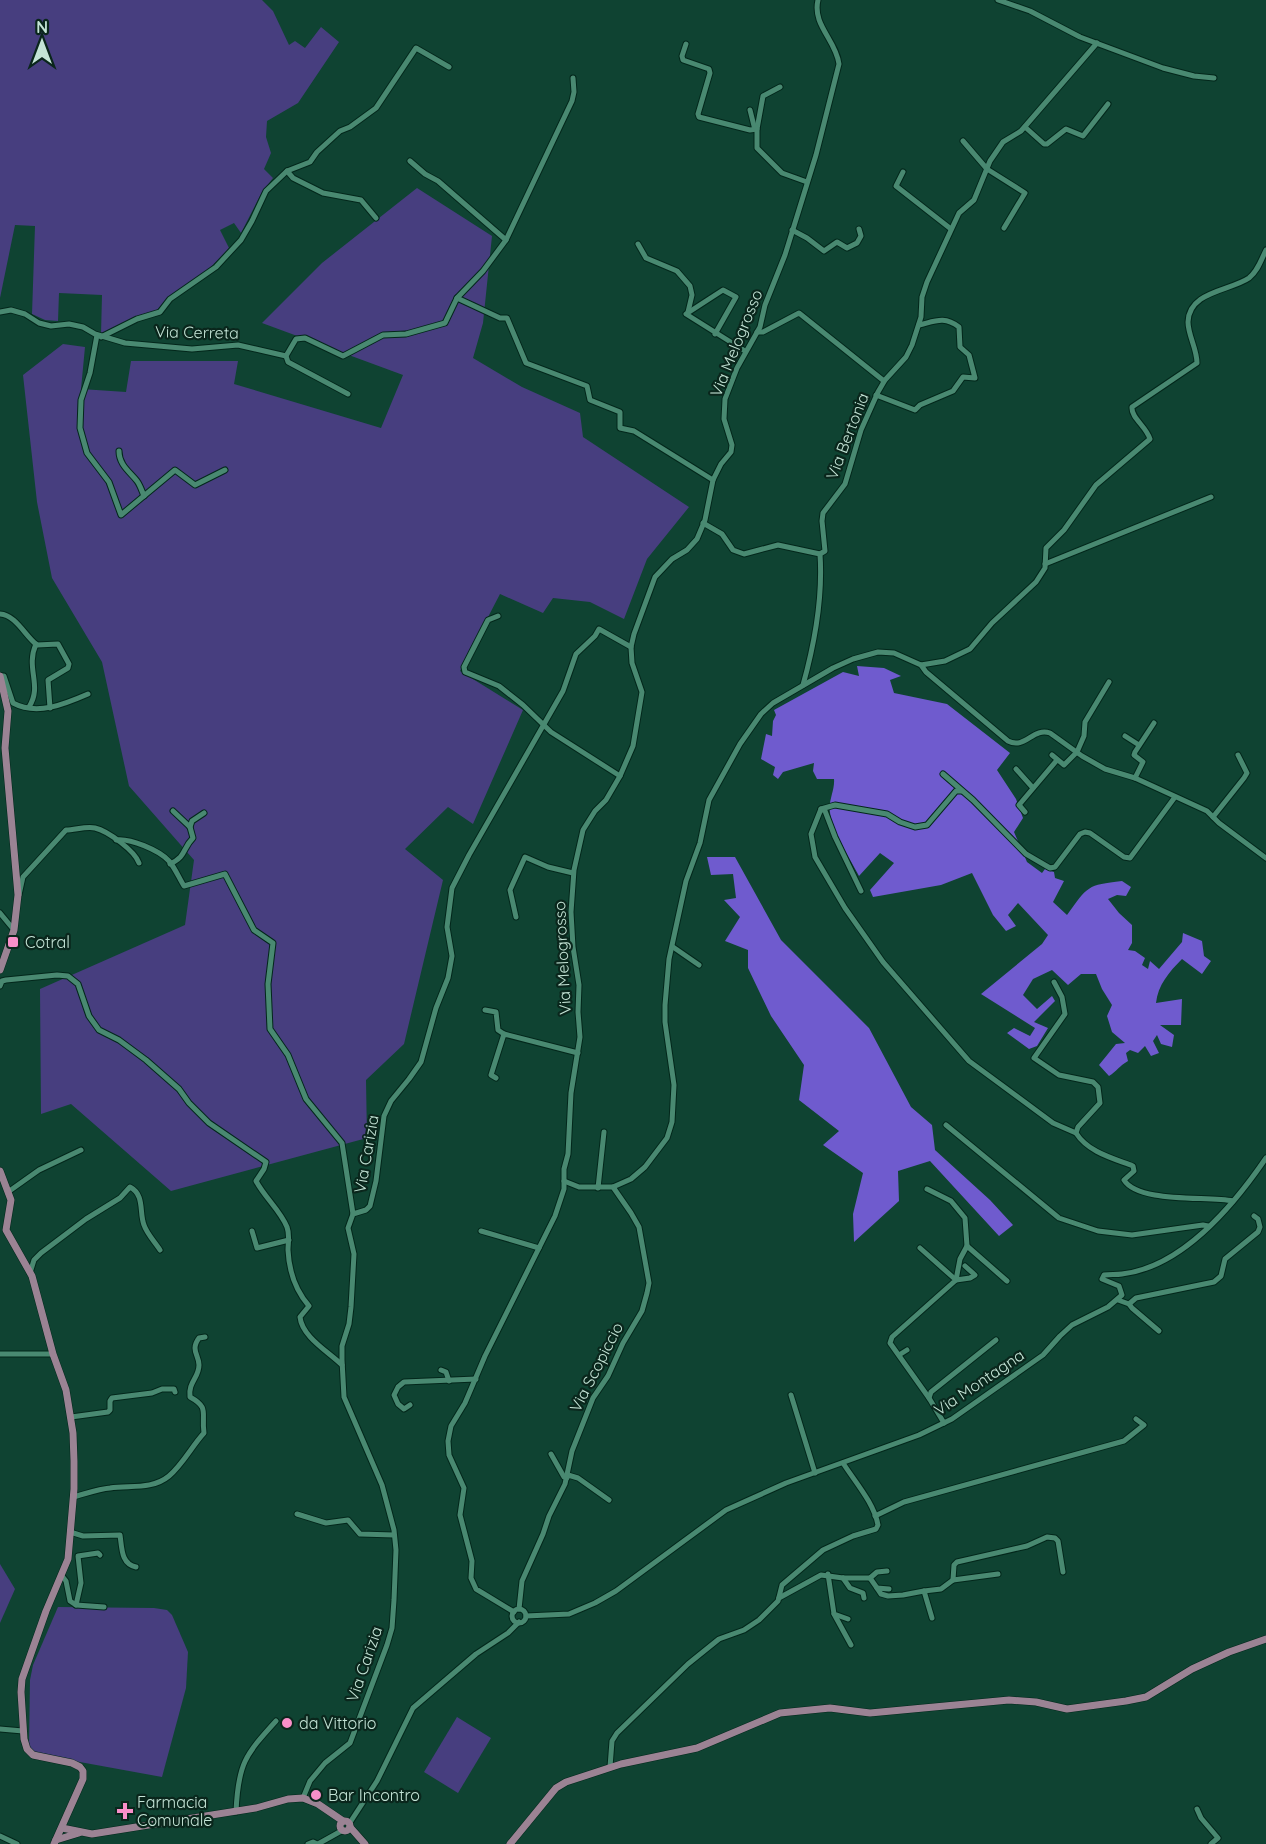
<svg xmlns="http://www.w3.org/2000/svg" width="1266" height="1844" font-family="Quicksand,sans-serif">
<rect width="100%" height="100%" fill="#0f4332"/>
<!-- green -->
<g fill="#473e7f">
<path d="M0,0h262l11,11 16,34 6,-4 10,7 16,-21 18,15 -41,61 -31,18 -1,16 5,16 -7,16 9,9 -11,14 -21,41 -7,-10 -14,7 9,18 -21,22 -37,25 -15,16 -55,23 1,-39 -43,-2 -1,28 -13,-1 -13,-6 3,-88 -20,-1 -15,73z"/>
<path d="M417,188l75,48 -9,87 -10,35 49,29 58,26 3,24 106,70 -42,52 -23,60 -34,-17 -37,-4 -10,15 -43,-19 -40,77 63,39 -50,114 -25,-17 -43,42 38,31 -39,164 -38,36 1,58 -196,53 -100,-87 -30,10 -1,-125 145,-64 9,-65 -65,-74 -27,-124 -50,-84 -15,-76 -14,-127 40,-31 22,3 -4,42 45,3 5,-31h107l-4,23 147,44 22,-53 -141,-52 60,-60z"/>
<path d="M0,1564l15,25 -15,34z"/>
<path d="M58,1607l96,1 13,2 5,5 16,37 -2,36 -24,89 -126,-23 -7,-7 1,-67 3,-15z"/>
<path d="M457,1717l34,21 -33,55 -34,-21z"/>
</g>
<!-- forest -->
<g fill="#6f5bce">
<path d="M857,666l27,2 17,8 -11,4 4,13 53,11 63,49 -13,17 19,29 7,19 -9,14 13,30 15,11 3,-4 9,3 1,6 9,3 -11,21 14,13c21,-29 20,-30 55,-34l9,6 -5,9 -9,-1 -9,4 11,14 13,12v18l-4,7 7,1 10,7 -3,7 6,4 2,-8 9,8 23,-27 1,-9 19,8 2,15 7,5 -9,13 -20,-15c-13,13 -24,26 -26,44l26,-4 -1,26h-21l14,10 -2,12 -11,-3 -4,-9 -4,6 6,12 -8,3 -6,-10 -7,7 -8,-3 -4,3 2,8c-9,5 -11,10 -19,15l-10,-11 17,-21 9,-1 -13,-11 -5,-16 5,-11 -10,-16 -6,-15h-15l-13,11 -16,-15 -19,9 -10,16 14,14 15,-13 3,5 -21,21 14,6 -11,18 -8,3 -22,-16 7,-5 16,8 5,-8 -54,-34 61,-50 6,-9 -30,-32 -10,12 8,11 -10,5 -13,-16 -21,-42 -31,12 -68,12 -3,-7 24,-27 -14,-10 -21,23c-8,-16 -28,-46 -29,-64 -2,-11 5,-22 4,-33h-17l-4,-8 1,-8 -31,9 -5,7 -5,-4 2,-8 -14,-8 5,-25 6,2 1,-15 3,-6 -2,-5 69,-38 16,4z"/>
<path d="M707,857h28l46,83 88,88 42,79 21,18 3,25 55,50 23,25 -14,11 -69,-75 -32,10 1,30 -45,41 -1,-28 10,-41 -40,-28 16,-14 -40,-31 5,-35 -33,-49 -23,-48v-18l-23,-9 15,-24 -16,-17 12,-2 -3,-24 -22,1z"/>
</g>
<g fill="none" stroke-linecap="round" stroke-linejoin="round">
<!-- minor casing -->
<g stroke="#03271b" stroke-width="7">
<g id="minor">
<path d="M998,0l32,11 50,26 83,31 31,8 20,2"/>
<path d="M686,44l-4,12 1,4 26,9 1,4 -12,41 1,3 51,13 7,-1 6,-33 17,-9"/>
<path d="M750,110l4,16 3,3v19l25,25 25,9"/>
<path d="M1025,127l19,17h3l19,-15 17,7 25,-32"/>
<path d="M963,141l24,28 38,24 -21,35"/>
<path d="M410,161l15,13 13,7 68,59 -23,31 -26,27"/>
<path d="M287,171l6,7 30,15 38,7 15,18"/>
<path d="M903,172l-7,14 55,43"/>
<path d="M792,230l15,8 17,13 13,-9 10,6 10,-5 4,-7 -2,-7"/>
<path d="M506,240l66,-139 2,-9 -1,-14"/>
<path d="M638,244l8,14 31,13 13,15 2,9 -4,17"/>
<path d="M0,312l11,-2 14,4 14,9 12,3 18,-2 14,3 12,7 30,9 67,6 46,-4 48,11 10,-17 9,-1 38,18 40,-21 23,-1 39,-11 12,-25 43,20h7l19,45 61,23 3,14 30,12v16l14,3 79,49"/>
<path d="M757,332h6l36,-19 85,68"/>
<path d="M715,334l21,-37 -13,-7 -37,24 59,37"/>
<path d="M97,335l-7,38 -9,27 -1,28 7,25 22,29 12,33 54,-45 20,15 30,-15"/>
<path d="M101,337l36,-18 23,-7 10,-13 46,-32 25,-27 11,-19 14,-30 21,-20 23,-9 7,-10 23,-21 10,-4 26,-19 40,-60 33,19"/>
<path d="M286,356l2,6 60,32"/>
<path d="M876,395l39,15 5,-5 33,-14 10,-14 12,1 -6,-23 -9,-8 -1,-20c-15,-11 -23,-6 -40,-2"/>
<path d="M119,451c0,14 11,21 18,30 3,4 5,10 7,15"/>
<path d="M703,523l19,11 11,16 11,4 34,-9 42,9"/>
<path d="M1045,564l166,-67"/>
<path d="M0,614c16,1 25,22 37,31l21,-1 11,20 -1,4 -20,12 2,28"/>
<path d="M498,616l-10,4 -24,47 1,5 34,14 24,19 28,27 69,44"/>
<path d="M921,665l24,-4 25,-12 22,-26 44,-41 9,-14 1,-20 18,-18 32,-45 54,-46c-4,-13 -19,-21 -18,-32l65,-44c0,-14 -9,-28 -9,-41 1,-31 42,-31 61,-44 9,-7 12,-18 17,-28"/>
<path d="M0,676h4l9,27c24,13 52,1 75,-9"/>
<path d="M803,685c12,-43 20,-87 17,-131l5,-3 -3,-30 1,-8 22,-29 16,-54 17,-38 7,-12 21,-23 6,-12 9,-28 1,-20 5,-15 32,-69 15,-13 16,-39 13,-19 18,-11 76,-88"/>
<path d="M29,707c14,-22 -4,-38 7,-63"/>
<path d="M1125,736l14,9"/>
<path d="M1052,755l12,10 13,-13 7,-16 1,-14 24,-40"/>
<path d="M1016,769l17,19"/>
<path d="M943,774l30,26 53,54 24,14 5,-1 25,-33 5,-2 5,1 34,24 6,1 45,-61"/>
<path d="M1135,778l8,-16 -9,-7 1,-3 19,-29"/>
<path d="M821,809l14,-4 52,9 13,8 15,5 12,-2 29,-34h5"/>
<path d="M1025,812l-6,-7 38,-45"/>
<path d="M1213,817l31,-39 3,-5 -9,-18"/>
<path d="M190,827l2,-6 12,-8"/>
<path d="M116,840c14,-2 43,10 53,21 6,7 10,17 15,25l41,-12 29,56 19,13 -5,41 2,45 18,26 18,44 36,44 11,71"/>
<path d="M170,864c17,-8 12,-15 23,-26l-3,-11 -17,-16"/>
<path d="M861,891l-26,-54 -10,-26 -4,-2 -10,25 4,23 30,51 38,54 86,99 84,62 23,10"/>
<path d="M19,895l4,-18 43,-47c9,0 20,-4 29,-2 13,3 40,23 44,35"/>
<path d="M0,913l14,17"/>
<path d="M516,917l-6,-27 15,-33 23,10 25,6"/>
<path d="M673,947l26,18"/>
<path d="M1054,982l8,15 3,17 -31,44 25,17 34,7 5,5 2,16 -22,24 -2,6c12,19 36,25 57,33l1,5 -10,9c14,23 82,16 109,21"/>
<path d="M0,986l2,-5 4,-1 51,-5 11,1 10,8 11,32 10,14 20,10 27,20 33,29 10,14 20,20 57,39 -2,7 -8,12c9,17 24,29 31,46 3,8 1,16 1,23 1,21 8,41 21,56l-9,11c2,20 29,35 42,48"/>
<path d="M485,1010l11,2 2,18 6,4"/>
<path d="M496,1078l-5,-3 13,-41 74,19"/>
<path d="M946,1125l113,93 39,13 34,4 71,-10 5,1"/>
<path d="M613,1187l18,-8 14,-12 22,-29 5,-16 2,-37 -9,-63v-17l4,-46 17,-78 14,-38 9,-43 31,-56 21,-30 12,-11 60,-35 20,-9 25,-7 16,1 27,12 5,7 82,69c17,9 25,-14 42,-8l32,23 23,13 30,9 72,33 12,12 47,35"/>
<path d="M598,1188l6,-56"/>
<path d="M927,1189l24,12 14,17 2,28"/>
<path d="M8,1192l31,-22 42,-20"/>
<path d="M252,1231l5,17 32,-8"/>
<path d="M481,1231l58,17"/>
<path d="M920,1248l36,32 -64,57 -2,6 39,55"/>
<path d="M965,1266l10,9 -5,3 -14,2 4,-21 7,-13 40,35"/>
<path d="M30,1273l4,-13 7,-7 45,-34 34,-21 10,-11c15,8 9,25 14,38 3,9 11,17 16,25"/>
<path d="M1118,1300l11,4 7,-6 78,-16 7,-6 4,-17 33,-27 2,-5 -2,-8 -4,-3"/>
<path d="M1129,1304l3,4 27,23"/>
<path d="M0,1354h53"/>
<path d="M899,1355l8,-5"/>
<path d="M441,1370l5,2 3,9"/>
<path d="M791,1395l24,78"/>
<path d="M410,1405l-6,4 -6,-5 -4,-9 4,-8 6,-5 72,-3"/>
<path d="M71,1417l37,-5 2,-2v-9l2,-3 40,-5 10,-4h12l1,3"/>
<path d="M944,1423l-15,-25 2,-6 65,-52"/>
<path d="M551,1454l13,23 3,1"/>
<path d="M568,1475l10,3 31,22"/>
<path d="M73,1497c12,-3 25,-8 37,-9 20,-3 42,2 59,-12 14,-12 23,-30 35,-43 -3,-20 6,-25 -14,-36 -2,-15 9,-19 9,-32 0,-10 -9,-15 0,-27l6,-1"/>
<path d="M297,1514l29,9 22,-3 12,14 34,1"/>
<path d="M875,1516l29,-14 220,-61 20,-16 -8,-6"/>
<path d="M70,1532l13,4 37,-1c2,13 1,29 16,32"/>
<path d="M828,1574l6,40 14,5"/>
<path d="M62,1576l4,5 4,20 6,4 28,2"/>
<path d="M843,1578l7,10 13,5 1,5"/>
<path d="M870,1578l7,10 12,1"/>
<path d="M953,1580l45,-6"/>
<path d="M877,1588l4,6 7,2 15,-1 21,-4 8,27"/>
<path d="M924,1591l17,-2 12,-9 1,-15 3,-3 70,-16 20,-9 8,1 3,3 5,31"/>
<path d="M779,1598l42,-23 22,3h27l7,-6 10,-1"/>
<path d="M76,1605l5,-22 -3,-27 20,-3 2,2"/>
<path d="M519,1609l3,-28 21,-47 6,-18 16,-32 7,-33 21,-53 15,-22 15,-33 19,-32 5,-18 2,-10 -10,-56 -8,-14 -18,-26h-34l-15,-6"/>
<circle cx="519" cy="1616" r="7"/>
<path d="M514,1612l-38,-23 -5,-11 1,-17 -12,-46 4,-27 -15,-33 -1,-14 3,-15 14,-23 20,-47 70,-140 9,-27v-20l4,-15 3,-61 9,-56 -2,-25 1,-27 -6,-38 -2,-35 3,-42 9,-40 12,-19 11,-11 14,-24 13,-30 9,-54 -10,-29 -1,-16 3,-13 21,-57 17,-18 15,-9 10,-11 8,-19 8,-40 8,-16 10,-12 1,-7 -8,-26 1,-20 12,-31 23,-41 5,-22 20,-50 31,-100 23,-91c-3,-24 -27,-39 -21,-64"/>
<path d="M834,1614l17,31"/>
<path d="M526,1616l43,-2 26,-11 21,-12 110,-81 60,-27 133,-48 33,-16 91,-64 17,-19 12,-11 36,-18 14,-12 -3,-9 -17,-7 2,-4c6,-1 12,0 18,-1 60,-7 112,-69 144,-116"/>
<path d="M0,1729l23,2"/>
<path d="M610,1767l2,-26 5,-8 71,-69 31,-25 25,-9 15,-10 19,-19 4,-16 41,-35 30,-14 23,-7 2,-4c-4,-22 -23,-43 -35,-62"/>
<path d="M303,1798l7,-17 15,-18 25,-20 37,-98 5,-17 2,-28 2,-50 -2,-20 -12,-45 -38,-88 -2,-37v-14l7,-22 2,-17 3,-53 -6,-26 5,-14 13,-4 4,-4 6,-25 8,-65 7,-15 18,-22 12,-17 15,-54 12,-30 4,-22 -5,-29 5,-39 17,-33 94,-164 13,-37 19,-18 4,-7 32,18"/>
<path d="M1197,1809l4,9 17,20 -7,6"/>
<path d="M236,1812c2,-48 9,-57 40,-91"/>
<path d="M349,1824l28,-43 36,-73 63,-54 32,-21 11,-11"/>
<path d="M0,1836l17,8"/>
<path d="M308,1844l5,-2 4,2"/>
<path d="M318,1844l25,-14"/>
</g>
</g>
<!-- major casing -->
<g stroke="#03271b" stroke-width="8">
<g id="major">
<path d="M0,676l8,35 -3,37 13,147 -4,35 -14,40"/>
<path d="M0,1171l11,29 -5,30 26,46 21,78 13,36 7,43 1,28v28l-6,70 -22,52 -24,68 -1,13 3,47 3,10 6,6 39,8 8,4 3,4v8l-29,65"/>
<circle cx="345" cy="1826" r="5"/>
<path d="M350,1827l15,17"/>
<path d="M62,1828l30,6 164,-26 32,-9 15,-1 15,6 25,17"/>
<path d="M56,1840l23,-7"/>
<path d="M510,1844l46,-56 10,-6 55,-18 76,-16 83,-35 50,-5 40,5 139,-13 27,2 31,7 59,-8 20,-4 46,-28 37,-17 37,-13"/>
</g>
</g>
<!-- minor -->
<use href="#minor" stroke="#498971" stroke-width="5"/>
<!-- major -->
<use href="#major" stroke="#9b8394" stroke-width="7"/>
</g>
<!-- markers -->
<g fill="#f98fc9" stroke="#0a261c" stroke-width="2">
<rect x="7" y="936" width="12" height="12" rx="3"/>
<circle cx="287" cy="1723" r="6"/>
<circle cx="316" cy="1795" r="6"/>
<path d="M122 1802h6v6h6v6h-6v6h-6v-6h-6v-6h6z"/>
</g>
<g text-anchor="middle" stroke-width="4.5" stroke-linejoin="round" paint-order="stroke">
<!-- street labels -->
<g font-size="16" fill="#c4e4d6" stroke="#0a261c">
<text transform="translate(197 332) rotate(1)" y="6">Via Cerreta</text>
<text transform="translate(736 343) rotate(-68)" y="6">Via Melogrosso</text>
<text transform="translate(847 436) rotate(-69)" y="6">Via Bertonia</text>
<text transform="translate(562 958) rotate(-93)" y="6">Via Melogrosso</text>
<text transform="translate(366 1154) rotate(-80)" y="6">Via Carizia</text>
<text transform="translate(596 1367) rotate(-63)" y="6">Via Scopiccio</text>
<text transform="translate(979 1382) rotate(-34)" y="6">Via Montagna</text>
<text transform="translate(364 1664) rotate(-71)" y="6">Via Carizia</text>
</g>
<!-- poi labels -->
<g font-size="16" fill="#c4e4d6" stroke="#0a261c" text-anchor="start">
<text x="25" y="948">Cotral</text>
<text x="299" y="1729">da Vittorio</text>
<text x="328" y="1801">Bar Incontro</text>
<text x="137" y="1808">Farmacia<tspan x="137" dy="18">Comunale</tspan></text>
</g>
</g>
<!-- north arrow -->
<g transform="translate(42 42)" stroke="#0a261c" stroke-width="4.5" paint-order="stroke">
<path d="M0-4.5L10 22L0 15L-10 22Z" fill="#c4e4d6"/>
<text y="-9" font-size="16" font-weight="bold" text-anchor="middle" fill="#c4e4d6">N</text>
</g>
</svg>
